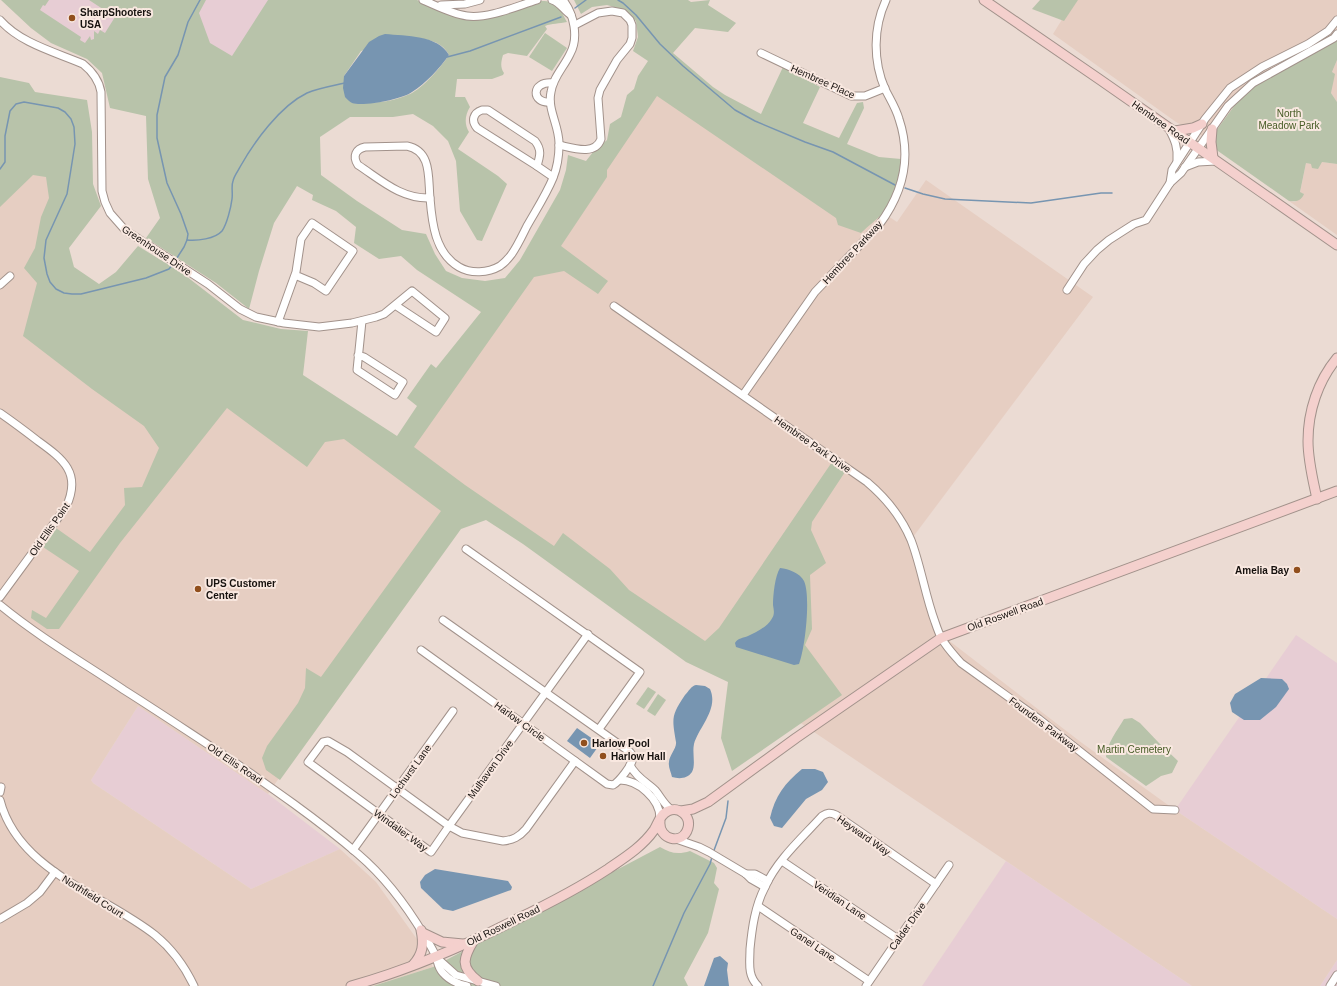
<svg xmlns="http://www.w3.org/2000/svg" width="1337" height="986" font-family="Helvetica,sans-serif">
<rect width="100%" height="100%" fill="#ebdbd3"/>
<!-- commercial -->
<g fill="#e7cdd4">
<path d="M14,0h306l-81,99 -128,-30z"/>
<path d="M1296,635l41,28v256l-162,-109z"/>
<path d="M138,706l130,88 72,55 -89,40 -158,-106 -2,-3z"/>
<path d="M1006,861l186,125h-270z"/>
<path d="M1337,960v26h-17z"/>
</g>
<!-- built -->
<g fill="#e6cec2">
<path d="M1074,0h263v38l-97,60 -22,29 -6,14 -36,-19 -123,-88z"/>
<path d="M667,60l83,64 147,98 29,-42 167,117 -180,240 30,99 139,107 93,67 162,109v41l-17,26h-128l-384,-258 -335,-230 -205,296 -130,-88 -47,74 2,3 158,106 89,-40 36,33 43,60 14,25 -60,19h-373v-884l72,39 -20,121 356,188z"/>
<path d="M1337,60v42l-6,-9 1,-21z"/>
<path d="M1322,162l15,2v71l-48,-34 6,1 8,-9h-3l6,-30 5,1z"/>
</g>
<!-- green -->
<g fill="#b8c3aa" fill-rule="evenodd">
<path d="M1,0h48l-4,6 -2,-1 -3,5 41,27 -1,3 5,3 5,-7 1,4 3,-1v-8l4,3 2,-4 5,3 10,-16 -26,-17h117l-7,13 11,30 22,13 36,-56h149l10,5 44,13 68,-17c17,-1 21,7 28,21 -8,2 -15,1 -22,4l2,3 -20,27 -19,-3 -5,2c-2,7 -3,12 1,18l-1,2 -11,4h-35l-2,18h10l5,10c-5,8 -6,17 -1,25l-11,17 40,27 9,8 -25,57 -5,-1 -17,-29 -4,-50 -8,-20 -15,-15 -20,-12 -20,3h-43l-30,20 1,38 36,26 45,29 24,4 9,20 11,17 16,7 23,3 20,-3 15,-18 40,-70 6,-20 2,-15 18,6 7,-9 14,-12 3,-16 11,-7 6,-22 7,-6 4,-13 10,-15 -15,-10 5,-14 -2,-16 -11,-11 -18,-5 -15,2 -11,7 -7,-14h114l3,2 19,-2 -2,5 28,18 -8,9 -33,-4 -22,25 40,34 12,8 36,19 22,-47 37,20 -17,36 36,15 18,-35 6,-1 1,6 -17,36 32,13 22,2c-2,18 -5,37 -16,52 -7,8 -16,14 -24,22l-23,-8 -2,-7 -179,-122 -50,74v7l-46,69 47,35 -10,13 -34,-23 -30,6 -120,170 51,38 89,61 9,-13 47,36 19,21 76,51 14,-13 113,-166 13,10 -33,50 -1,8 15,33 -16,12 2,54 -7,16 37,50 -110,76 -11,-33 7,-56 -42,-20 -163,-118 -37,-24 -25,9 -181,251 -14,-10 -4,-12 5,-12 31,-43 7,-15 1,-20 15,9 120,-166 -97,-72 -19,3 -18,25 -80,-59 -107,135 -61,86h-12l-16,-11 1,-8 14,8 33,-47 -36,-24 13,-19 34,24 35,-47 -1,-17 18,-1 17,-39 -15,-22 -52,-37 -69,-53 14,-53 -13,-15 11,-20 6,-31 8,-19 -3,-21 -13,-2 -33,32v-130l29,6 6,9 52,8 5,32 1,52 8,22 -32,42 5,19 25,17 17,-12 22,-26 44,27 61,47 38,9 27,2 -5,44 94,61 20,-30 -10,-8 24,-34 5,4 45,-56 -64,-42 -16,-14 -22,3 -25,-16 2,-16 -20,-16 -24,-11 1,-5 -16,-9 -23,37 -15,48 -10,38 -33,-26 -70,-45 14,-20 -12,-39 -2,-63 -36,-8 -8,-35 -15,-14 -36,-16 -20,-15zM407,37c16,2 34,2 42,18 -8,12 -26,33 -39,39 -17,8 -39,10 -58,9l-8,-27 17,-25z"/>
<path d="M1040,0h38l-14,21 -32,-12z"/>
<path d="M545,33l22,15 -15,23 -23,-14z"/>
<path d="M1337,38v22l-5,12 3,2 -4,19 6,9v62l-15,-2 -4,7 -6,-1 -1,-4 -5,-1 -6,29 4,2c-3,7 -8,8 -15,7l-71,-50 -4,-4 -1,-12 27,-37 15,-12z"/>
<path d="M648,687l8,5 -12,17 -8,-5z"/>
<path d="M658,694l8,6 -11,16 -8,-5z"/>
<path d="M1132,718l8,5 19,20 19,18 -6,12 -11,3 -15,10 -40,-29c1,-14 11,-26 18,-38z"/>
<path d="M660,847c10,6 18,8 30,4l24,12 3,5 -3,15 5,6 -11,44 -24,45 4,8h-315l60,-19z"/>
</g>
<!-- water -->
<g fill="#7795b1">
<path d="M385,34c21,2 53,1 64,21 -10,14 -23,28 -37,37 -9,7 -49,15 -60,11 -2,-1 -5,-4 -7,-6l-2,-9 1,-12 25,-34 10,-6z"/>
<path d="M780,568c9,1 20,5 24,13 7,15 1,68 -5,83l-5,1 -58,-18 -1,-4c3,-5 8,-5 13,-7 7,-3 20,-10 23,-16 4,-5 3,-9 2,-15 0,-10 2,-29 7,-37z"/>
<path d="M1261,678l21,1 5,5 2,5 -13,18 -16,13h-16l-12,-8 -2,-9 5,-9z"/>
<path d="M696,685l9,1 5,3c9,20 -11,38 -16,55 -2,9 2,20 -2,28 -5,7 -13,7 -20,5 -1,-5 -4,-10 -3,-15 0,-6 8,-14 7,-20 -4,-24 -5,-26 9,-47 4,-4 6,-9 11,-10z"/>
<path d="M577,728l23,16 -10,14 -23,-17z"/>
<path d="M802,769h13l8,3 5,10 -6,8 -16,9 -24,29 -8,-2 -4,-8c5,-22 15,-35 32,-49z"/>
<path d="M435,869l73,12 4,6 -1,3 -58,21 -10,-2 -22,-21 -1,-6 5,-7z"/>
<path d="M720,956l8,7 -1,7 2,16h-25l10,-28z"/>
</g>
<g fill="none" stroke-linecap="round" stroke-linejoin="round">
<!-- stream -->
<g stroke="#7795b1" stroke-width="1.5">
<path d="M618,0l5,3 13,12 24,29 23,22 52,44 20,11 50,21 28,10 62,33"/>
<path d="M575,8l11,-8"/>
<path d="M447,57l23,-6 91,-34"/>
<path d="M0,169l5,-7v-26l5,-25 6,-7 8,-2 34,6 7,4 6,7 3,8 1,17 -8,50 -21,46 -2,18 3,16 3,8 6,7 8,4 8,1h9l65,-16 23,-9 4,-5"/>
<path d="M905,188l18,6 22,5 86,4 70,-10h11"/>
<path d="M187,240c10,1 28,-1 35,-9 5,-7 9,-24 10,-32 1,-6 -1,-13 1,-18 1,-5 5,-10 7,-14 14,-25 40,-61 67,-74 12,-5 25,-7 38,-10"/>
<path d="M175,261l9,-14 3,-7 1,-6 -7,-20 -14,-31 -10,-45v-23l8,-38 13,-22 10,-33 12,-22"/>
<path d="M713,853l13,-35 2,-17"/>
<path d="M653,986l31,-73 26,-49 2,-7"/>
</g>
<!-- street casing -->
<g stroke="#a2928b" stroke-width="9">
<g id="street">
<path d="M423,0c14,6 29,14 44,16 21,3 50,-10 70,-16"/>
<path d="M552,0c8,2 12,11 19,15"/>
<path d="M441,5l24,-1 15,-4"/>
<path d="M0,20c20,23 55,32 83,44 10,8 16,16 18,28l1,99 3,11 5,11 15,17 83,54 32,25 16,8 28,6 35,4 33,-4 24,-6 8,-3 28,-23 33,27 -9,14 -41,-27"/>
<path d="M761,53l90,43h14l20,-8"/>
<path d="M550,102c-18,2 -20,-21 3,-19"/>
<path d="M482,110h6l47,31c7,9 5,15 2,25l-60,-38c-6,-7 -4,-15 5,-18z"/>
<path d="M1169,129c6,11 9,19 8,31"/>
<path d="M559,145c14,3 36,11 42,-6l-3,-41 2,-8 17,-30 13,-16 2,-6v-13l-2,-5 -7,-7 -11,-2 -14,2 -23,12"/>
<path d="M407,146c25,5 21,32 23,52 -29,1 -49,-18 -72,-33 -6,-9 -2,-16 7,-18z"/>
<path d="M537,166l16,11"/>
<path d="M1185,167l13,-5 18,-1"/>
<path d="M1170,183l2,-13 7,-11 26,-40 25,-31 32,-21 46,-23 20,-13 9,-11"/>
<path d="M430,198c2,25 5,55 29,69 12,7 29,6 41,-1 4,-3 8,-7 11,-11 6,-8 11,-19 16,-29 9,-16 19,-31 26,-48 4,-10 6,-22 6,-33 1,-18 -12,-35 -8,-53 2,-15 13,-25 19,-38 9,-16 4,-40 -7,-54"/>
<path d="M0,285l10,-9"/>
<path d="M1067,290l17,-26 13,-14 12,-10 25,-16 12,-4 24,-37 11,-10 47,-67 25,-23 81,-45 3,-4"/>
<path d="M614,306l253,176c19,16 34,34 44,58 10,26 14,55 24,82 2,6 4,12 7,17 5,9 12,16 19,24l78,56 114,90 22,1"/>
<path d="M278,322l18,-50 5,-33 11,-16 41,28 -27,40 -12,-8 -19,-8"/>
<path d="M358,355l6,2 39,25 -8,13 -38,-25 5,-49"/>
<path d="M743,395l72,-103 64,-67c24,-32 33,-67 20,-106 -3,-11 -9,-20 -14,-30 -12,-28 -12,-61 1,-89"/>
<path d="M0,413c13,9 25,18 38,28 25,18 44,32 28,66l-66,90"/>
<path d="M466,549l174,123 -41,57"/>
<path d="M0,605c39,32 82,57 124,85 35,22 69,45 103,67 45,31 90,62 131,97 27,23 48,51 66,81 4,7 9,14 12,22 2,6 2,11 7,16 6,7 15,11 24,13"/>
<path d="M421,650l186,134 6,1c6,-3 19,-20 20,-27 0,-3 -1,-3 -3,-6l-187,-132"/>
<path d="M575,761l-49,68c-7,8 -13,11 -23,12l-41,-8 -13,-7 -18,26 -123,-90 15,-20 5,-1 19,11 102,74 139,-192"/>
<path d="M630,765c5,11 16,17 25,25 6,7 9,15 17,20"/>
<path d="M620,780c18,0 40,19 40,38"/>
<path d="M0,792l1,-5"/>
<path d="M0,800c18,71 103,94 155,135 16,13 30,32 39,51"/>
<path d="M676,839l23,8 10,5 37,22 5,5 14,8"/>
<path d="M353,850l100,-139"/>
<path d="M782,861l116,78"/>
<path d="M746,874h9l13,7"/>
<path d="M758,906l111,75"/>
<path d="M0,919l27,-16 13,-11 15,-20"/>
<path d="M436,957l20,18 40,11"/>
<path d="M758,986c-11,-11 -8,-23 -8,-37 2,-21 5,-43 15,-62 12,-27 37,-49 57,-71 5,-3 8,-4 14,-1l100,69"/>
<path d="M866,986l83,-121"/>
<path d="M1330,986l7,-11"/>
</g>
</g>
<!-- secondary casing -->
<g stroke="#a2928b" stroke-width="11">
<g id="secondary">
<path d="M984,0l115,79 238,166"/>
<path d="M1212,129l-1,13 2,16"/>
<path d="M1175,131l18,-3 9,-4"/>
<path d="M1317,499c-4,-19 -9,-38 -9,-58 0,-30 10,-60 29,-83"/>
<path d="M681,811l12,-2 15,-7 88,-64 145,-100 396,-147"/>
<path d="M423,933l19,9 21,2"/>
<path d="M474,940c-11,18 -14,27 4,41"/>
<path d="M413,965c10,-11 11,-21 8,-35"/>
<path d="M351,986c58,-16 113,-40 166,-67 31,-15 62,-31 91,-50 16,-11 34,-22 46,-39 4,-6 6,-16 14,-19 11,-5 23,5 20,17 -5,18 -30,12 -28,-7"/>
</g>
</g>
<!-- street -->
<use href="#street" stroke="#fff" stroke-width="7"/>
<!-- secondary -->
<use href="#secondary" stroke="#f4d0cd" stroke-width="9"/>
</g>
<!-- markers -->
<g fill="#914f1d" stroke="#f9e8e0" stroke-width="1.5">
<circle cx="72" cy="18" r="4"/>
<circle cx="1297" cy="570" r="4"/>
<circle cx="198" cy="589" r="4"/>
<circle cx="584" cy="743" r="4"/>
<circle cx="603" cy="756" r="4"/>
</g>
<g text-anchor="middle" stroke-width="4" stroke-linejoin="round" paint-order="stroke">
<!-- poi labels -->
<g font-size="10" font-weight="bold" fill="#16110e" stroke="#f9e8e0" text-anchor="start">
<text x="80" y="16">SharpShooters<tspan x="80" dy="12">USA</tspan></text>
<text x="1289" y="574" text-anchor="end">Amelia Bay</text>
<text x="206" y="587">UPS Customer<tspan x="206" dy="12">Center</tspan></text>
<text x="592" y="747">Harlow Pool</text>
<text x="611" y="760">Harlow Hall</text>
</g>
<!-- street labels -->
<g font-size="10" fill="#16110e" stroke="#f9e8e0">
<text transform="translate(823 81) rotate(24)" y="4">Hembree Place</text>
<text transform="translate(1161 122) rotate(35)" y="4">Hembree Road</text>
<text transform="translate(157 250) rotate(34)" y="4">Greenhouse Drive</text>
<text transform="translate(852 252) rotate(-47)" y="4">Hembree Parkway</text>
<text transform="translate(813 444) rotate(35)" y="4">Hembree Park Drive</text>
<text transform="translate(49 529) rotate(-55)" y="4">Old Ellis Point</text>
<text transform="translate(1005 614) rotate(-20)" y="4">Old Roswell Road</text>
<text transform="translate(520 721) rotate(36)" y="4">Harlow Circle</text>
<text transform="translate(1044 724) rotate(37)" y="4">Founders Parkway</text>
<text transform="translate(235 763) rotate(34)" y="4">Old Ellis Road</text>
<text transform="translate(490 769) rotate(-54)" y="4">Mulhaven Drive</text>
<text transform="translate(410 771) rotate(-54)" y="4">Lochurst Lane</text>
<text transform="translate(401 830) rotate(36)" y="4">Windalier Way</text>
<text transform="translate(864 835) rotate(35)" y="4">Heyward Way</text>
<text transform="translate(93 896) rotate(32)" y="4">Northfield Court</text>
<text transform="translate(840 900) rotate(34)" y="4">Veridian Lane</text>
<text transform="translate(503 925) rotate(-26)" y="4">Old Roswell Road</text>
<text transform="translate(907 926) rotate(-55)" y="4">Calder Drive</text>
<text transform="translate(813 944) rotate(34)" y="4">Ganel Lane</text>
</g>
<!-- park labels -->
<g font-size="10" fill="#475c26" stroke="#f9e8e0">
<text x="1289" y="117">North<tspan x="1289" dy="12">Meadow Park</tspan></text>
<text x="1134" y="753">Martin Cemetery</text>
</g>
</g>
</svg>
